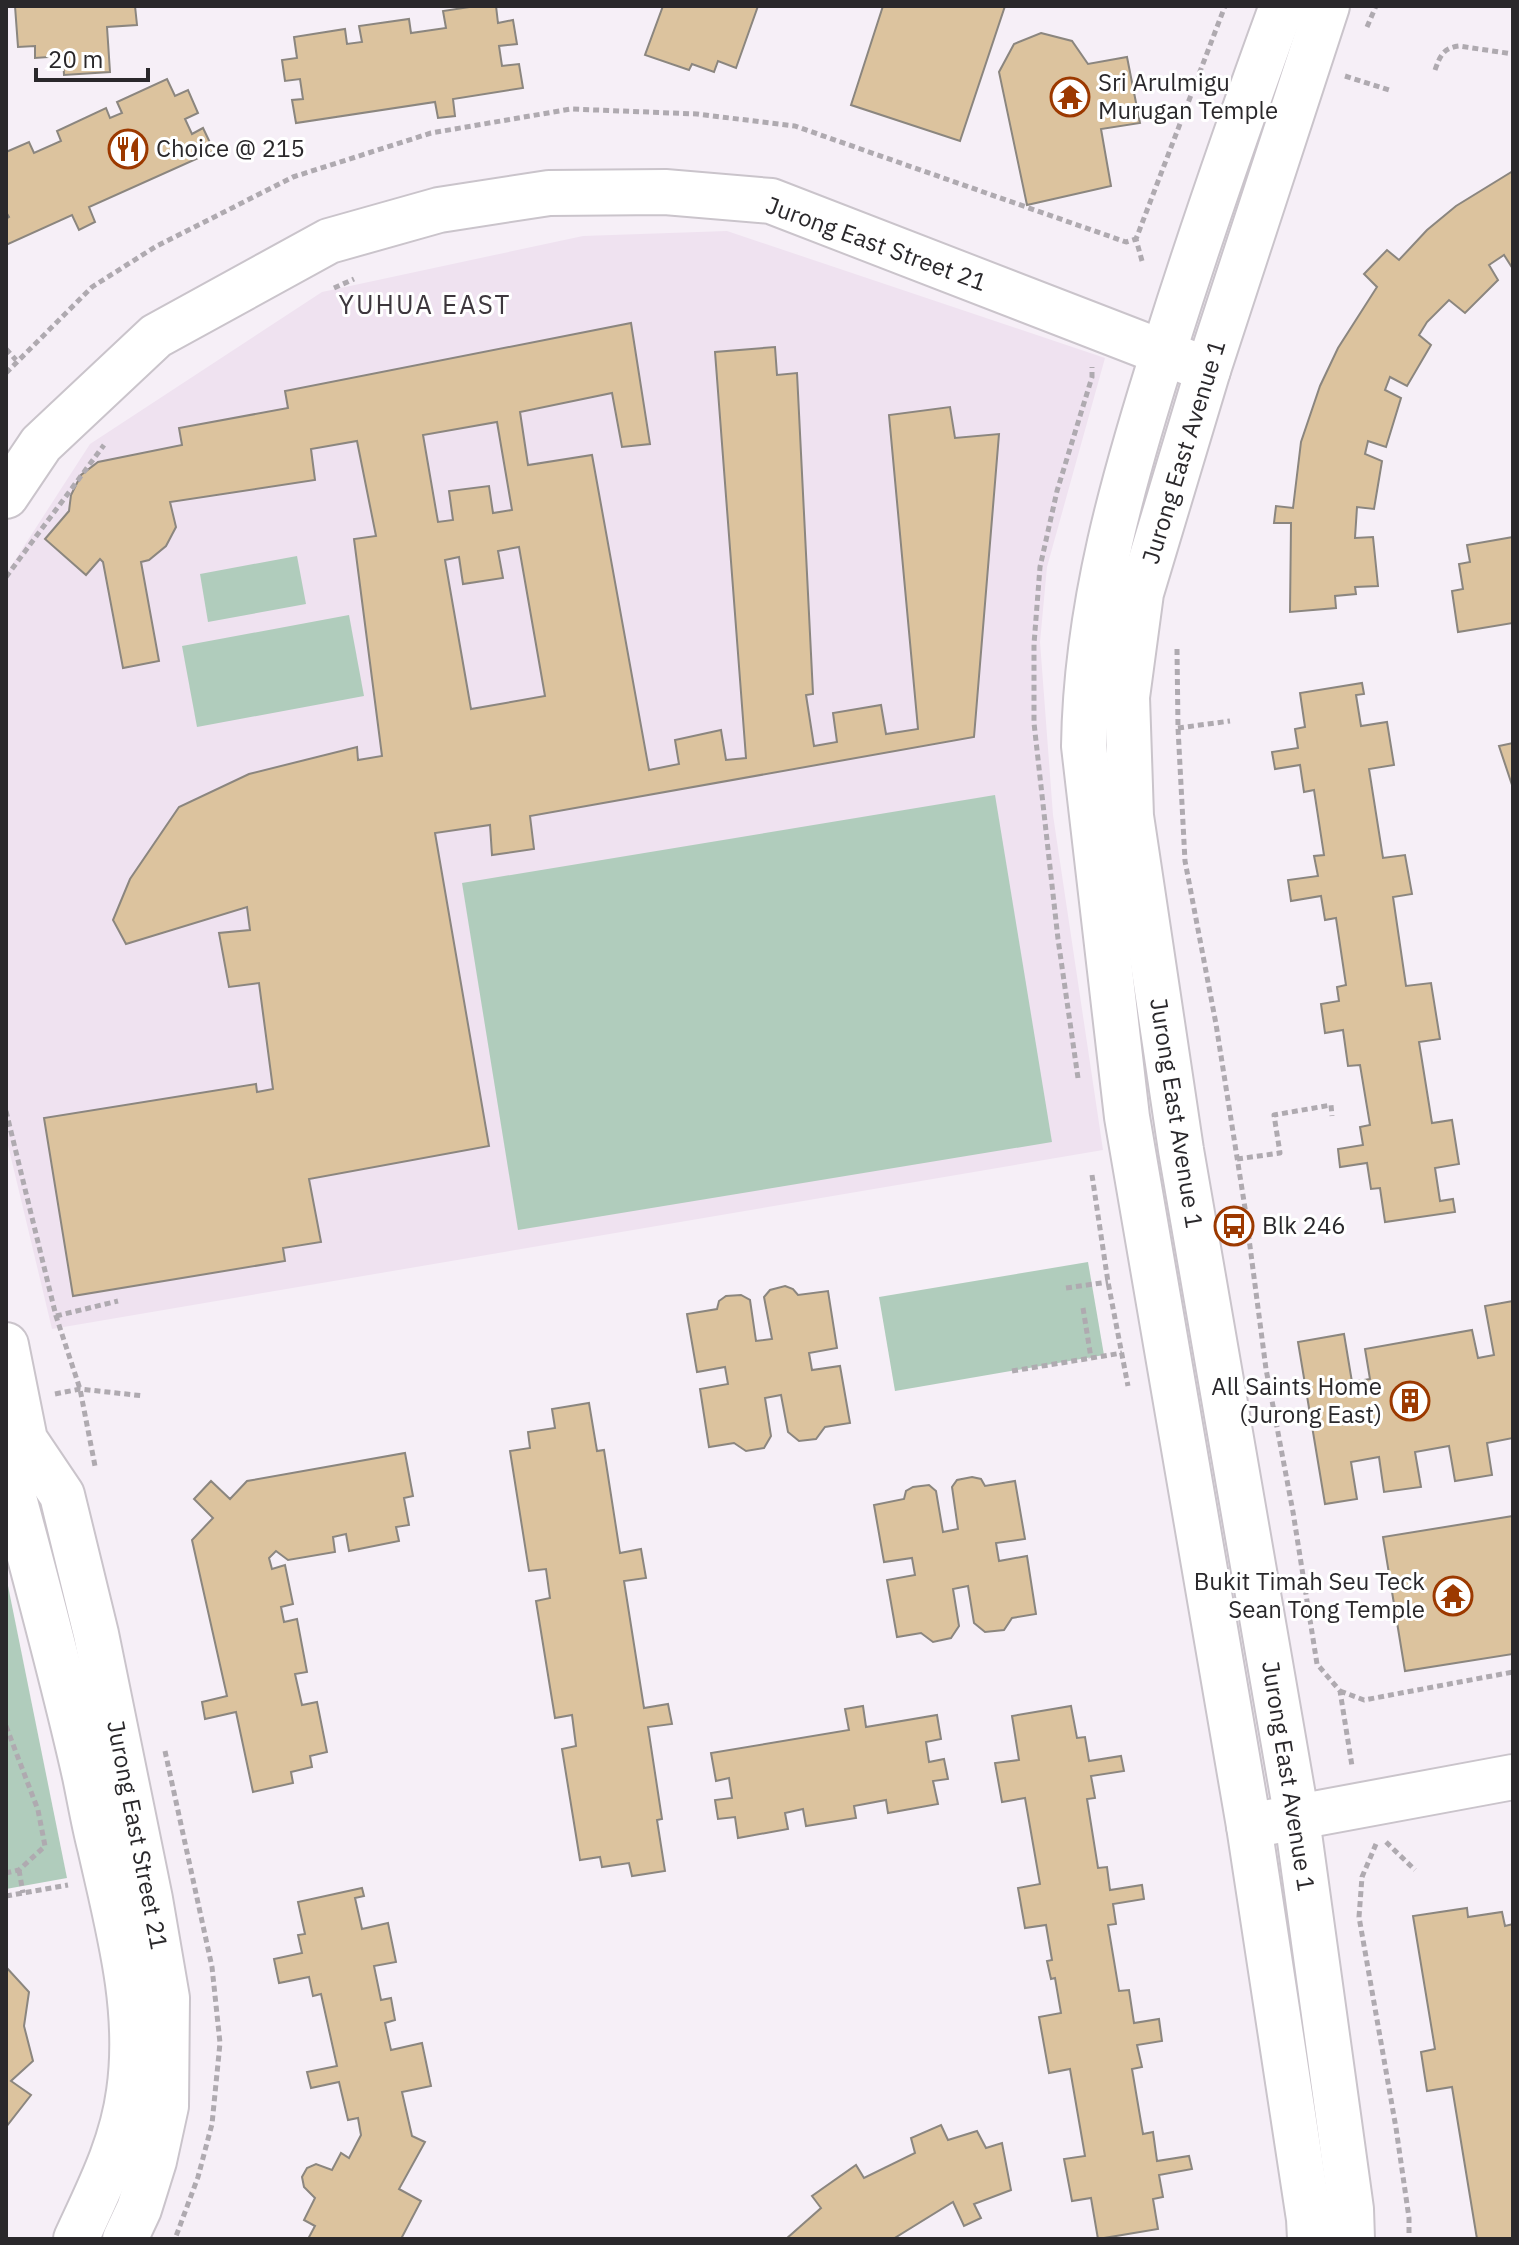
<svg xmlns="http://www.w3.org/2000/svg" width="1519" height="2245" font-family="'IBM Plex Sans',sans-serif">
<rect width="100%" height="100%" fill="#f6eff7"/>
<!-- built -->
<path fill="#efe2f0" d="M727,231l378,127 -58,209 -7,75 13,173 50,335 -1051,179 -46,-192v-563l84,-130 232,-152 261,-56z"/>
<!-- green -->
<g fill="#b0ccbc">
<path d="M297,556l9,48 -98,18 -8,-48z"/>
<path d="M349,615l15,81 -167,31 -15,-81z"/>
<path d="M995,795l57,347 -534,88 -56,-347z"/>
<path d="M1088,1262l16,93 -209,36 -16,-94z"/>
<path d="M6,1576l61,302 -61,11z"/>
</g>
<!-- building -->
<g fill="#dcc39e" stroke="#8b867f" stroke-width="2" fill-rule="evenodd">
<path d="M15,6h120l2,19 -30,2 3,45 -46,3 -1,-19 -28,2v-12l-17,1z"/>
<path d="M476,6h20l2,17 15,-3 4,24 -18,2 3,20 17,-2 4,24 -70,11 2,17 -17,2 -3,-16 -139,21 -4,-23 11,-1 -3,-20 -15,2 -3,-21 15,-2 -3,-21 51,-8 2,15 15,-2 -3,-16 50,-7 2,14 35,-5 -3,-17z"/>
<path d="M663,6h95l-22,62 -18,-7 -4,11 -22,-8 -3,6 -44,-15z"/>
<path d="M883,6h122l-45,135 -109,-36z"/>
<path d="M1041,33l31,8 16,23 39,-7 13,66 -39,6 10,57 -84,19 -28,-133 15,-28z"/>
<path d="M167,79l8,17 13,-6 10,23 -13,6 7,15 11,-6 11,23 -125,56 6,15 -16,8 -7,-15 -66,30v-26l3,-2 -3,-5v-60l23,-10 5,11 27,-12 -4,-10 49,-23 4,10 12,-5 -5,-11z"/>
<path d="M1513,171v98l-9,-14 -15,10 9,15 -33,33 -16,-13 -22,22 -8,13 12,10 -24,41 -17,-9 -5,13 16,8 -15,49 -18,-6 -3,13 17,7 -8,48 -17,-2 -2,31 18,-1 5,49 -23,1 1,7 -21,2 1,12 -46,4 1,-89h-17l2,-17 17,2 8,-66 19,-56 18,-38 39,-61 -13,-13 23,-24 12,10 28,-30 29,-24z"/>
<path d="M631,323l19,121 -28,3 -10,-54 -92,19 8,53 64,-10 57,315 30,-6 -4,-24 46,-10 5,30 20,-2 -31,-406 60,-5 2,28 20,-2 16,321 -7,1 8,51 23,-4 -4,-29 48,-8 5,29 32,-5 -29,-314 61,-8 5,31 44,-4 -25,303 -444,79 4,33 -42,6 -2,-30 -55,8 54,313 -180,33 12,63 -38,6 2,13 -212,35 -29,-178 212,-34 1,8 16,-3 -14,-106 -30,4 -10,-54 31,-3 -3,-23 -121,37 -13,-24 17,-41 49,-72 70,-33 108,-27 1,13 24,-4 -28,-217 22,-3 -19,-95 -46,8 4,31 -145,22 6,25 -10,19 -17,14 -8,2 18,99 -36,7 -20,-106 -3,-3 -14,16 -41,-36 24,-28 2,-16 10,-20 17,-13 84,-17 -3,-17 109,-20 -3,-17zM497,422l15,88 -19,3 -4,-27 -40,5 4,29 -15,2 -15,-87zM519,547l26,149 -74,13 -26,-149 14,-3 4,27 40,-6 -5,-27z"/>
<path d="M1513,537v86l-55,9 -6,-41 11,-2 -4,-25 11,-2 -3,-17z"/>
<path d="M1362,683l2,11 -8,1 5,31 26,-4 7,43 -25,4 14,89 22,-3 7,39 -19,3 13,89 25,-3 9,56 -21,3 13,81 20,-3 7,44 -24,4 5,33 13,-2 2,13 -70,10 -5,-34 -9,1 -4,-26 -27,4 -2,-18 25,-4 -3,-18 10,-2 -10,-60 -12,1 -5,-36 -18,3 -4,-29 18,-3 -2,-14 9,-2 -10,-67 -11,2 -4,-24 -30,5 -3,-21 30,-4 -4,-20 10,-1 -10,-65 -10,2 -4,-27 -25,4 -3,-17 26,-4 -3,-19 10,-2 -5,-34z"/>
<path d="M1513,743v45l-14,-42z"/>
<path d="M785,1286l8,3 5,6 30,-4 9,57 -28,5 3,17 28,-4 10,57 -25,4 -9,12 -17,2 -11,-9 -7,-37 -16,3 6,38 -7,12 -18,3 -12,-8 -25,4 -9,-58 28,-5 -3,-17 -28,5 -10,-58 30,-5 2,-8 7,-5 15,-1 9,5 6,41 16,-2 -8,-42 6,-7z"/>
<path d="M1513,1301v137l-26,5 5,32 -37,6 -6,-35 -34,6 6,35 -37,5 -5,-35 -28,5 6,37 -32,5 -27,-162 46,-8 8,48 18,-3 -5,-30 107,-19 6,28 16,-3 -9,-49z"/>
<path d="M589,1403l8,48 7,-1 16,103 21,-4 5,29 -22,3 20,127 24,-4 4,20 -24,3 14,92 -5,1 8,51 -33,5 -3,-13 -27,4 -2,-10 -20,3 -18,-111 14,-3 -4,-31 -17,3 -19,-117 14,-3 -4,-29 -17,2 -19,-120 20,-3 -2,-16 27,-4 -3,-19z"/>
<path d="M405,1453l8,43 -9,2 5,27 -13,2 3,14 -50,10 -3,-17 -13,3 2,15 -47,8 -12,-9 -7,7 3,11 13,-4 8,39 -12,3 3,15 13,-3 10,53 -12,2 7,31 15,-3 10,50 -17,4 2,11 -21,5 2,11 -40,9 -17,-80 -31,7 -3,-17 25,-6 -35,-156 21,-22 -19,-19 17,-18 19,18 17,-18z"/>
<path d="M972,1477l9,2 4,7 30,-5 10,58 -29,4 3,18 28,-5 9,58 -24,4 -8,12 -19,2 -11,-9 -6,-37 -15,3 6,37 -8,12 -18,4 -12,-9 -24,4 -10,-57 28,-5 -3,-17 -28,4 -10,-57 30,-6 2,-8 7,-4 16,-2 7,6 7,41 15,-3 -6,-42 5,-7z"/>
<path d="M1513,1516v138l-108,17 -22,-134z"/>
<path d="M863,1706l3,21 71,-12 4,24 -15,3 3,20 15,-3 4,20 -15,2 5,23 -50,9 -2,-13 -32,6 2,12 -50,8 -3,-17 -18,4 3,16 -50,9 -3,-21 -17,2 -3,-19 17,-2 -3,-20 -13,3 -5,-28 138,-23 -4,-21z"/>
<path d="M1071,1706l6,32 8,-1 4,24 32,-5 3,15 -33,5 4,22 -8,1 11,69 9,-1 3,23 32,-5 2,14 -31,5 3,20 -8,1 11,66 10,-1 5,33 25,-4 3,22 -25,4 5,22 -10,2 11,65 10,-2 4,29 32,-5 3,13 -33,6 4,22 -10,2 5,30 -60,10 -7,-41 -19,3 -8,-42 21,-3 -15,-87 -21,4 -10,-56 22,-4 -6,-35 -4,1 -4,-18 5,-1 -6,-35 -21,3 -7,-40 22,-4 -15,-86 -23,4 -7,-39 24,-3 -7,-44z"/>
<path d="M362,1888l2,8 -9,2 7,31 26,-6 8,39 -22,4 7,34 10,-2 4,22 -10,3 6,27 31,-7 9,43 -29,6 10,44 13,6 -26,47 22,12 -20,38h-93l7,-13 -11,-6 11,-22 -11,-11 -2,-10 5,-9 9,-4 16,6 9,-17 8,5 12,-23 -3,-17 -10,2 -9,-38 -28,6 -4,-16 30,-6 -16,-72 -8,2 -4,-19 -30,6 -5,-24 28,-6 -4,-18 7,-1 -7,-32z"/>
<path d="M1467,1908l1,9 34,-5 3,14 8,-2v315h-36l-25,-152 -25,4 -6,-39 14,-3 -22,-133z"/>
<path d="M6,1967l23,25 -5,34 9,35 -22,20 20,14 -25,32z"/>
<path d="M941,2125l7,15 29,-9 9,17 16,-5 9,47 -37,14 7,14 -17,8 -11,-24 -60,37h-107l35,-31 -9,-12 44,-31 8,13 51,-25 -4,-15z"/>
</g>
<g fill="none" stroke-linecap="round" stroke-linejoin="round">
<!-- street casing -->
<g stroke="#cac4cb" stroke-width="48">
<g id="street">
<path d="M6,496l35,-52 115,-108 173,-95 110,-31 110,-17 116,-1 106,9 437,169"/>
<path d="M6,1345l19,95 37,55 34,139 54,265 17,99 -1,108 -12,55 -15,48 -14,30"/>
<path d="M25,1440l-15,43c26,97 53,195 75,293 5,24 9,48 15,71 18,80 41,162 29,245 -7,53 -31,99 -53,147"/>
<path d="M1249,1826l264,-49"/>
</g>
</g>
<!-- secondary casing -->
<g stroke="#cac4cb" stroke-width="48">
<g id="secondary">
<path d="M1282,6c-41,112 -80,224 -116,338 -42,132 -80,263 -82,402l43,371 122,709 60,393 1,20"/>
<path d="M1327,6l-119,364 -67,223 -14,104 4,119 50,334 116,669 54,390 1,30"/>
</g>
</g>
<!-- path -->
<g stroke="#afaab0" stroke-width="5" stroke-dasharray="6 4" stroke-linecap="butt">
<path d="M1367,27l9,-21"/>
<path d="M1435,70c5,-14 8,-22 24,-24l54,8"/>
<path d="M1345,76l44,14"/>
<path d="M1142,261l-6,-22 89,-233"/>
<path d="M334,288l20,-9"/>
<path d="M6,349l10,11"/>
<path d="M6,373l86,-86 63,-40 138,-70 138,-44 140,-24 126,5 98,12 331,116 10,-3"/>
<path d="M6,577l98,-132"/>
<path d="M1177,649l1,79 7,133 31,163 29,184 21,161 27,143 24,152 23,27 12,75"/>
<path d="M1178,728l52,-7"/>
<path d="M1078,1078l-20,-139 -24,-216v-79l6,-77 17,-76 35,-114v-10"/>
<path d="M6,1111l50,205 24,73 15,77"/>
<path d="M1237,1159l43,-6 -6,-38 57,-10 1,11"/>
<path d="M1092,1175l16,107 20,104"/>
<path d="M1066,1288l42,-6"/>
<path d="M1083,1308l8,50"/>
<path d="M56,1316l62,-15"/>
<path d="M1012,1371l110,-18"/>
<path d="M55,1394l25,-5 64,7"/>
<path d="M1340,1691l24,9 149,-28"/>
<path d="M6,1726l32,84 7,36 -26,24 -13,3"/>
<path d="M165,1751l47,216 8,76 -8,81 -14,53 -23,62"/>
<path d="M1386,1842l29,28"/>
<path d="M1376,1844l-14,33 -3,40 37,211 13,90v21"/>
<path d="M19,1870l4,23"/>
<path d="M6,1896l62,-11"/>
</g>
<!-- street -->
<use href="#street" stroke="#fff" stroke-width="44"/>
<!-- secondary -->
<use href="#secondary" stroke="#fff" stroke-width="44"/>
</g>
<!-- icons -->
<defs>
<g id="temple-ring" transform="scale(2)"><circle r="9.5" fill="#fff" stroke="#9c3900" stroke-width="1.5"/><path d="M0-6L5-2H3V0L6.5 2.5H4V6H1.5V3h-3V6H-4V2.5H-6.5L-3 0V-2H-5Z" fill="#9c3900"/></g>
<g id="restaurant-ring" transform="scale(2)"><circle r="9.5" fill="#fff" stroke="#9c3900" stroke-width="1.5"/><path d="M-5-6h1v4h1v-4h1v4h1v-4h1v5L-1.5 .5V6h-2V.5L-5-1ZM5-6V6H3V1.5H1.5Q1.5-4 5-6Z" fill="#9c3900"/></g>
<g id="bus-ring" transform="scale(2)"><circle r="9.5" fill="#fff" stroke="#9c3900" stroke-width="1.5"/><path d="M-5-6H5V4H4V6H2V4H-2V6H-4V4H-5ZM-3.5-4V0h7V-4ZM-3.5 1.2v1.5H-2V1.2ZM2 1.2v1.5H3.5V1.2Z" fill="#9c3900"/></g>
<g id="building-ring" transform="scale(2)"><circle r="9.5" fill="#fff" stroke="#9c3900" stroke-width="1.5"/><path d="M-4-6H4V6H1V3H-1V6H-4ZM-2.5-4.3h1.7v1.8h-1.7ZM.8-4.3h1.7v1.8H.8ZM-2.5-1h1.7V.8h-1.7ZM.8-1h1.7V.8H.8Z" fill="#9c3900"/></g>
</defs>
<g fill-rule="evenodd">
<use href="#temple-ring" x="1070" y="97"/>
<use href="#restaurant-ring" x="128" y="149"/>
<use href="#bus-ring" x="1234" y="1226"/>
<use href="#building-ring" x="1410" y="1401"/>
<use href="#temple-ring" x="1453" y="1596"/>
</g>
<g text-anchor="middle" stroke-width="6" stroke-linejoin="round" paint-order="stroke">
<!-- poi labels -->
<g font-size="24" fill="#2a282b" stroke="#fff" text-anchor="start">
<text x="1098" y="91">Sri Arulmigu<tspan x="1098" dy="28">Murugan Temple</tspan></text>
<text x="156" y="157">Choice @ 215</text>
<text x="1262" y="1234">Blk 246</text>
<text x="1382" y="1395" text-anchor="end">All Saints Home<tspan x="1382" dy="28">(Jurong East)</tspan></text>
<text x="1425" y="1590" text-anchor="end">Bukit Timah Seu Teck<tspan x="1425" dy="28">Sean Tong Temple</tspan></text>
</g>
<!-- street labels -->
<g font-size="24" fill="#2a282b" stroke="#fff">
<text transform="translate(876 244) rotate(20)" y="8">Jurong East Street 21</text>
<text transform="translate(1184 452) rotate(-73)" y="8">Jurong East Avenue 1</text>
<text transform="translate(1176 1113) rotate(81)" y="8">Jurong East Avenue 1</text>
<text transform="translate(1288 1776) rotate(81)" y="8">Jurong East Avenue 1</text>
<text transform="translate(137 1835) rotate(79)" y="8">Jurong East Street 21</text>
</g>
<!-- neighbourhood labels -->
<g font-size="26" letter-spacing="2" fill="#3d373d" stroke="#fff">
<text x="425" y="314">YUHUA EAST</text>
</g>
</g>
<!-- border -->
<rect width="1519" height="2245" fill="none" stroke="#2a282b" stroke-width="16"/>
<!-- scale -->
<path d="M36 68v12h112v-12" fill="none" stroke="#2a282b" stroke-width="4"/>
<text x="48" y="68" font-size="24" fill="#2a282b" stroke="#ffffff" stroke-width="6" paint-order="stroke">20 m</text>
</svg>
